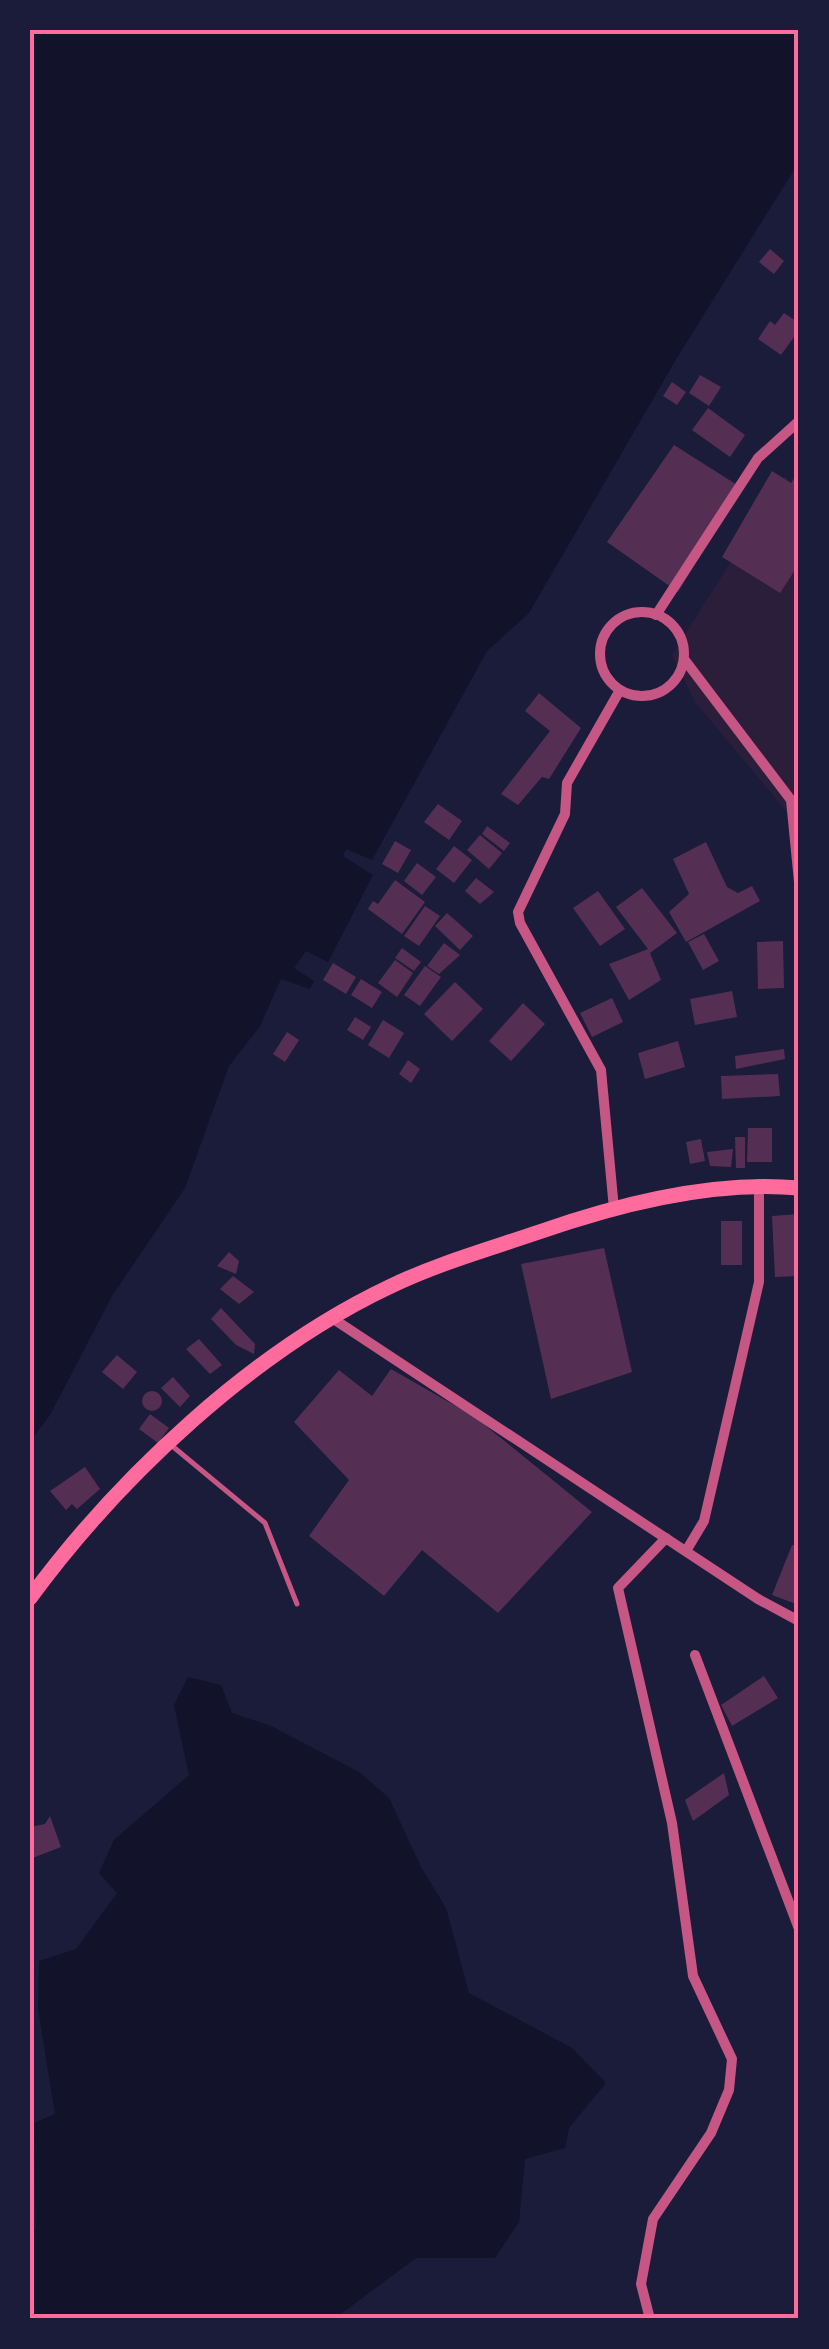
<svg xmlns="http://www.w3.org/2000/svg" width="829" height="2349" font-family="'Fira Sans',sans-serif">
<rect width="100%" height="100%" fill="#1b1b3a"/>
<!-- green -->
<path fill="#2a1e3b" d="M785,476l14,15v347l-3,-15 -101,-121 -23,-47z"/>
<!-- water -->
<g fill="#12122b">
<path d="M30,30h769v132l-121,194 -149,257 -42,38 -115,209 -26,-11 -3,7 30,19 -45,87 -22,-11 -12,17 20,13 -4,8 -29,-10 -21,47 -31,40 -44,122 -73,108 -62,119 -20,27z"/>
<path d="M188,1677l33,8 11,28 39,13 88,46 30,26 32,69 25,41 23,85 103,55 34,35 -37,45 -4,20 -40,11 -6,63 -24,36h-79l-82,61h-296l-8,-13v-68l6,-9 -2,-106 21,-9 -17,-105 1,-48 37,-12 41,-56 -18,-20 15,-33 75,-65 -15,-70z"/>
</g>
<!-- building -->
<g fill="#542f53">
<path d="M770,249l14,12 -10,13 -15,-12z"/>
<path d="M784,313l15,10v7l-18,25 -23,-16 12,-18 5,4z"/>
<path d="M700,375l21,12 -12,19 -20,-13z"/>
<path d="M672,382l14,10 -9,13 -14,-9z"/>
<path d="M708,408l37,27 -15,22 -38,-27z"/>
<path d="M674,445l68,43 -64,104 -71,-50z"/>
<path d="M772,471l19,12 8,-12v93l-19,29 -58,-36z"/>
<path d="M539,693l42,35 -32,51 -7,-2 -24,28 -17,-11 49,-63 -25,-20z"/>
<path d="M438,804l24,17 -13,19 -25,-18z"/>
<path d="M487,826l23,17 -6,8 -22,-17z"/>
<path d="M480,835l22,18 -13,16 -22,-19z"/>
<path d="M395,841l16,9 -13,23 -16,-9z"/>
<path d="M706,842l21,45 11,6 14,-7 8,15 -74,41 -17,-30 20,-18 -16,-35z"/>
<path d="M454,846l18,14 -18,23 -18,-14z"/>
<path d="M417,863l19,14 -14,18 -18,-14z"/>
<path d="M476,878l18,14 -14,12 -15,-13z"/>
<path d="M395,880l30,22 -23,32 -34,-25 5,-8 5,3z"/>
<path d="M642,888l35,45 -27,20 11,27 -32,20 -20,-36 39,-15 -32,-42z"/>
<path d="M598,891l27,38 -25,17 -27,-38z"/>
<path d="M425,906l15,10 -21,30 -15,-10z"/>
<path d="M447,913l26,23 -13,14 -25,-24z"/>
<path d="M704,934l15,27 -16,9 -15,-28z"/>
<path d="M783,941l1,47 -26,1 -1,-47z"/>
<path d="M444,943l16,12 -21,19 -12,-8z"/>
<path d="M402,948l19,14 -7,9 -19,-13z"/>
<path d="M395,960l18,13 -16,24 -19,-14z"/>
<path d="M333,963l23,14 -10,17 -23,-14z"/>
<path d="M425,966l16,11 -21,29 -16,-11z"/>
<path d="M361,979l21,13 -10,16 -21,-13z"/>
<path d="M455,982l28,27 -31,32 -28,-27z"/>
<path d="M732,991l5,26 -42,8 -5,-26z"/>
<path d="M612,998l11,24 -31,15 -12,-24z"/>
<path d="M523,1003l22,21 -34,37 -22,-20z"/>
<path d="M355,1017l16,10 -8,13 -16,-10z"/>
<path d="M383,1020l21,13 -15,25 -21,-13z"/>
<path d="M287,1032l12,8 -14,22 -12,-8z"/>
<path d="M678,1041l7,26 -40,12 -7,-26z"/>
<path d="M784,1049l1,10 -49,10 -1,-13z"/>
<path d="M408,1060l12,9 -9,14 -12,-9z"/>
<path d="M778,1074l2,22 -58,3 -1,-23z"/>
<path d="M748,1128h24v34h-25z"/>
<path d="M735,1137h10v31h-9z"/>
<path d="M701,1139l4,22 -15,3 -4,-22z"/>
<path d="M733,1149l-2,18 -21,-1 -3,-14z"/>
<path d="M799,1214v62l-24,1 -3,-61z"/>
<rect x="721" y="1221" width="21" height="44"/>
<path d="M604,1248l28,124 -81,27 -30,-135z"/>
<path d="M229,1252l10,9 -3,13 -19,-8z"/>
<path d="M233,1276l21,16 -15,12 -19,-15z"/>
<path d="M221,1308l34,36 -1,10 -18,-9 -25,-26z"/>
<path d="M199,1339l23,26 -12,9 -24,-25z"/>
<path d="M117,1355l20,17 -14,17 -21,-17z"/>
<path d="M391,1369l84,48 117,95 -94,101 -76,-63 -38,46 -75,-60 40,-56 -55,-58 45,-52 33,26z"/>
<path d="M173,1377l17,19 -10,11 -19,-19z"/>
<circle cx="152" cy="1401" r="10"/>
<path d="M150,1414l19,14 -11,15 -19,-14z"/>
<path d="M85,1467l15,22 -23,20 -5,-5 -6,6 -16,-19z"/>
<path d="M792,1545l7,2 -3,57 -24,-9z"/>
<path d="M764,1676l14,22 -46,28 -11,-21z"/>
<path d="M724,1773l5,22 -36,26 -8,-21z"/>
<path d="M50,1816l11,31 -31,12v-32l15,-3z"/>
</g>
<g fill="none" stroke-linecap="round" stroke-linejoin="round">
<!-- service -->
<path stroke="#c65784" stroke-width="5" d="M171,1445l94,78 32,81"/>
<!-- minor -->
<g stroke="#c65784" stroke-width="10">
<circle cx="642" cy="654" r="42"/>
<path d="M656,615l102,-157 41,-37"/>
<path d="M684,659l107,141 8,82"/>
<path d="M614,1209l-13,-139 -81,-147 -2,-11 47,-98 2,-31 53,-93"/>
<path d="M332,1318l426,281 41,22"/>
<path d="M686,1551l18,-30 55,-239v-98"/>
<path d="M695,1655l104,274"/>
<path d="M650,2319l-9,-35 12,-65 58,-86 18,-43 3,-31 -39,-83 -21,-153 -54,-235 48,-50"/>
</g>
<!-- secondary -->
<path stroke="#ff6b9d" stroke-width="15" d="M30,1598c89,-121 222,-246 359,-311 47,-23 100,-38 150,-55 80,-28 175,-52 260,-44"/>
</g>
<!-- border -->
<rect width="829" height="2349" fill="none" stroke="#1b1b3a" stroke-width="65"/>
<rect x="32" y="32" width="764" height="2284" fill="none" stroke="#ff6b9d" stroke-width="4"/>
</svg>
